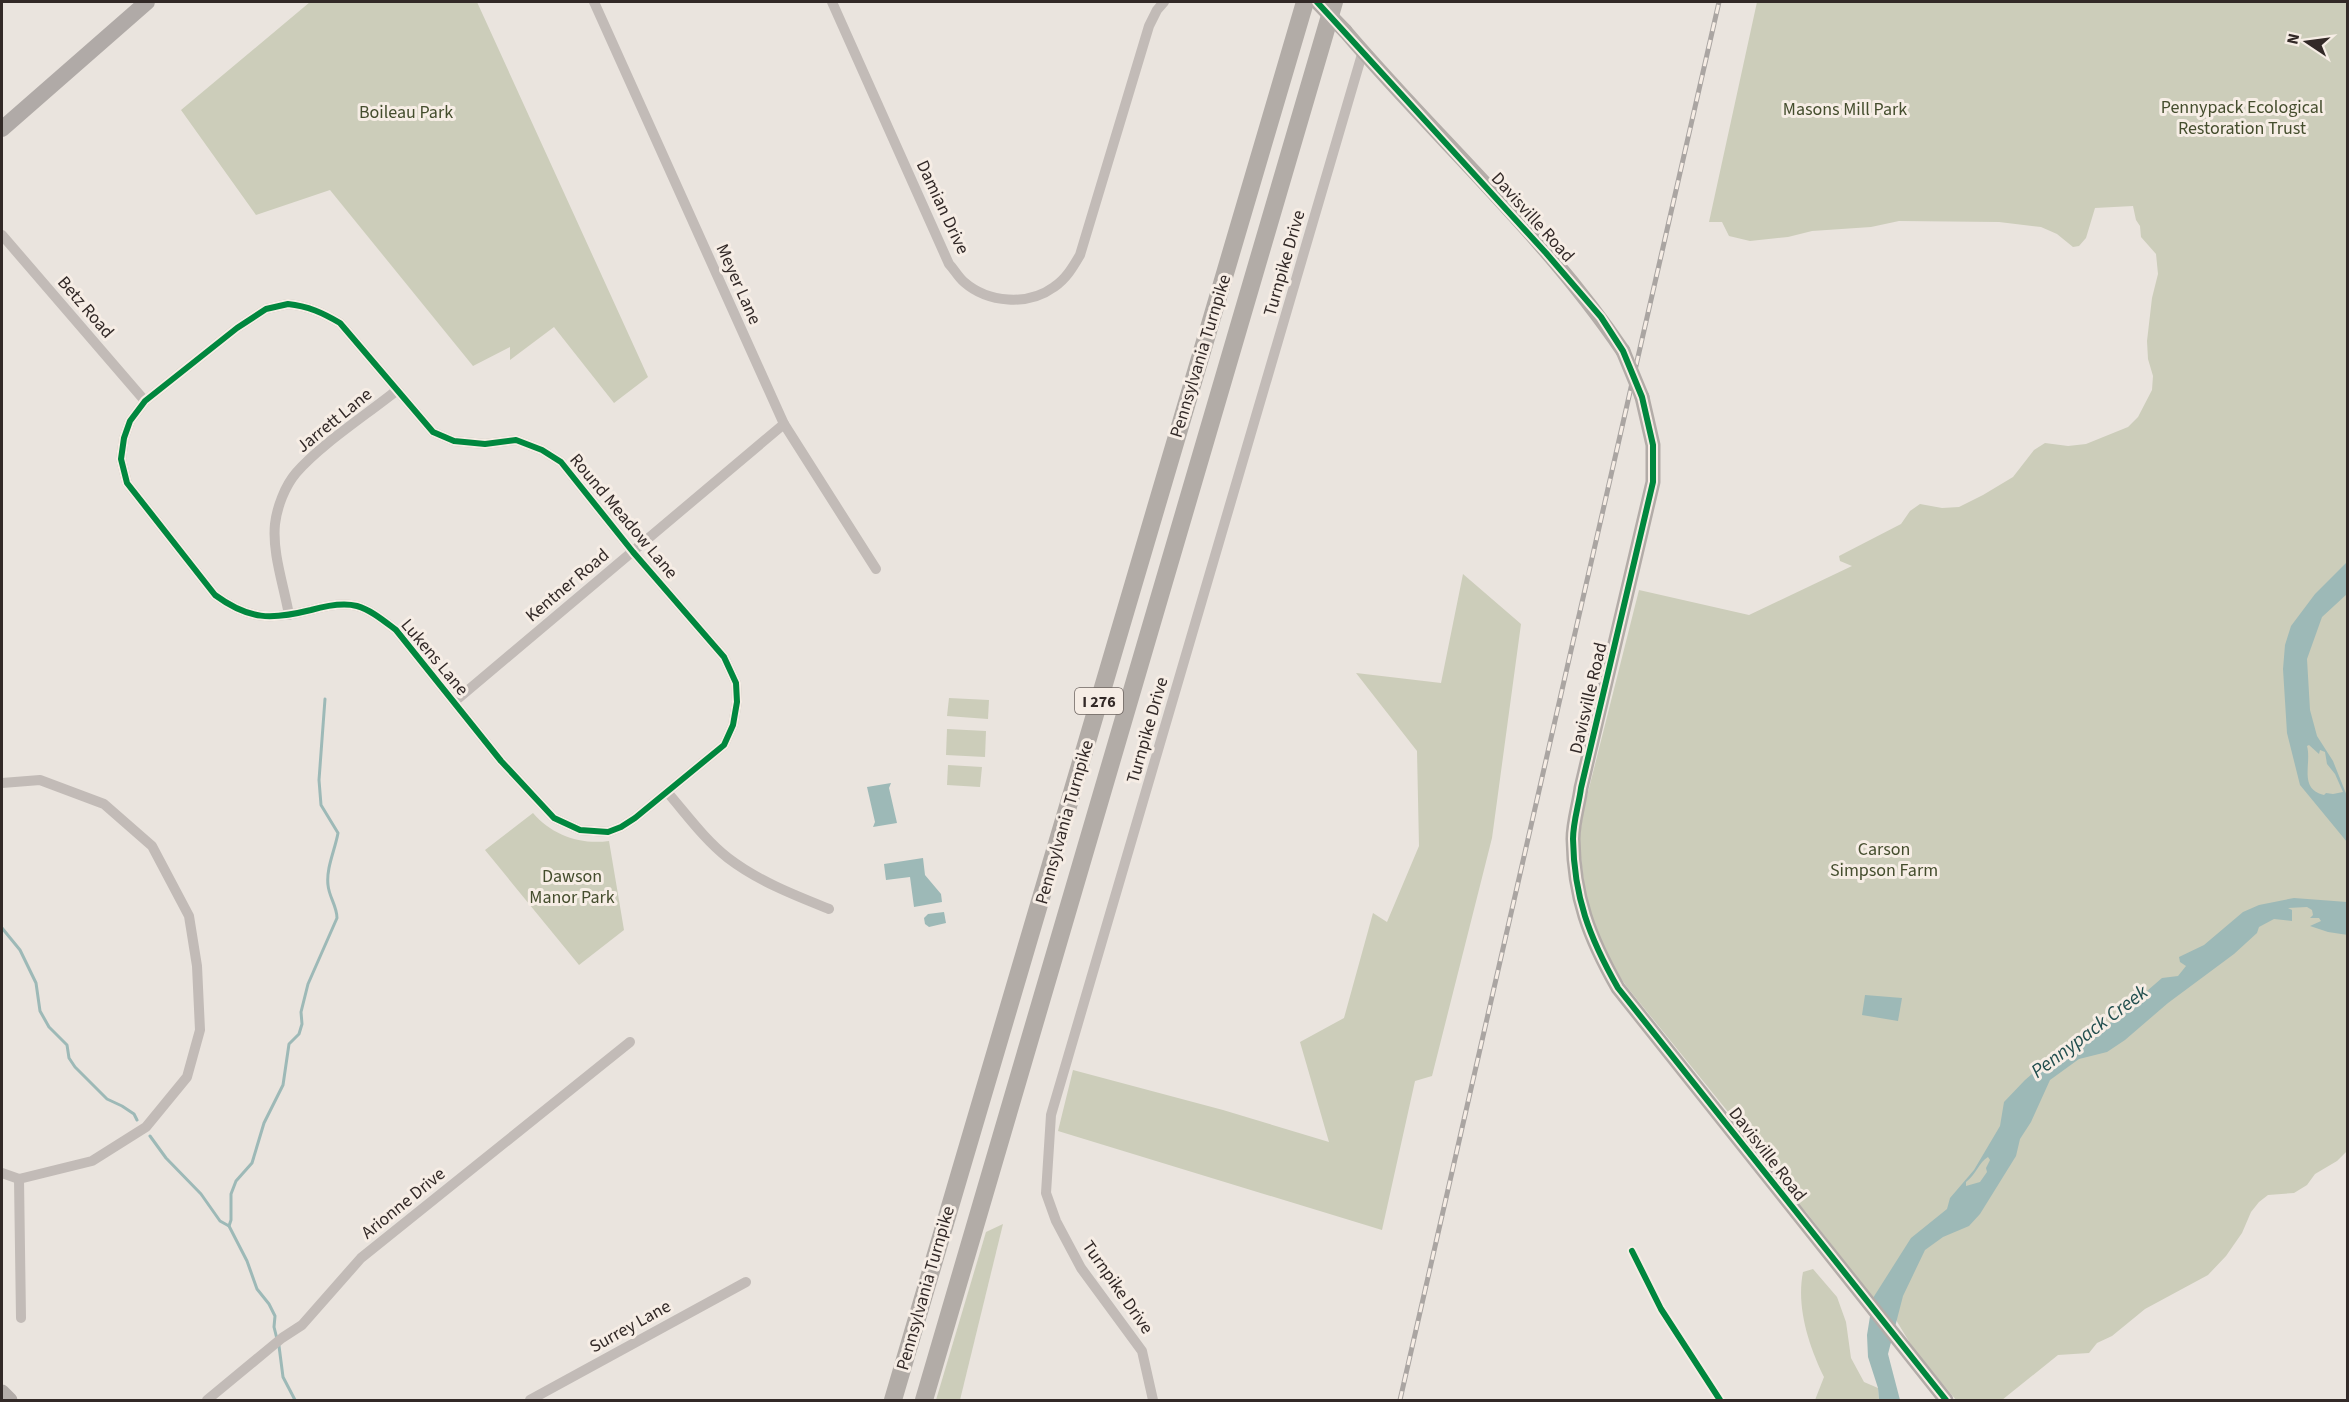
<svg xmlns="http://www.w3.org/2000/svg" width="2349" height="1402" font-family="'Source Sans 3',sans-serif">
<rect width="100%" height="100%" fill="#eae4de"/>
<!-- green -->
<g fill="#cccdba">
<path d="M310,2h167l171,375 -34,26 -60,-76 -44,33v-13l-37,19 -143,-176 -74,25 -75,-105z"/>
<path d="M1757,2h590v1149l-10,10 -22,13 -8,11 -13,8 -26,2 -9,7 -8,10 -9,21 -16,23 -18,19 -63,34 -33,27 -15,7 -8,10 -31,2 -56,45h-46l-43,-52 -17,-28 -23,-22 -67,-86 -34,-37 -6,-11 1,-4 -140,-173 -20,-28 -21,-59 -7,-59 5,-33 55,-218 110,25 103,-49 -12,-5 -1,-5 62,-32 9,-13 10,-7 22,4 17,-1 24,-12 30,-18 21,-27 11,-7 23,3 18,-2 42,-17 10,-10 14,-27 1,-14 -5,-17 -1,-18 5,-43 6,-24 -2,-20 -15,-17 -1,-11 -4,-6 -3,-14 -38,2 -9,30 -7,8 -6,1 -16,-13 -16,-7 -42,-5 -100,-1 -28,6 -59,4 -24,6 -38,4 -21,-5 -7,-14h-13z"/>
<path d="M1463,574l58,50 -29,214 -60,238 -17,5 -33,149 -324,-99 15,-61 150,40 106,32 -29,-100 44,-24 29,-105 14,9 32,-76 -2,-95 -61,-78 85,10z"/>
<path d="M949,698l40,2 -1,19 -41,-3z"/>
<path d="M947,729l39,2 -1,26 -39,-2z"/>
<path d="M948,765l34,2 -2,20 -33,-2z"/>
<path d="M533,813c19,22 47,32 76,28l15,89 -45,35 -94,-115z"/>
<path d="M1003,1224l-43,176h-24l50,-168z"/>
<path d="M1813,1269l24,28 9,25 5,36 13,24 14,6 1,12h-64l9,-23c-15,-31 -28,-70 -21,-105z"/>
</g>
<!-- water -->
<g fill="#9db9b7" fill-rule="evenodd">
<path d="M2347,562v32l-25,23 -15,42 3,51 7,26 16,25 14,35v46l-47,-57 -13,-52 -4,-64 2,-24 6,-19 24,-32zM2309,745l10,9 1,-4 5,2 2,12 8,10 8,18 -10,2 -7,-1 -2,2c-26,-6 -12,-32 -17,-49z"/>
<path d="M891,783l-2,5 8,35 -24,4 2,-5 -8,-35z"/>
<path d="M923,858l2,17 16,19 1,8 -28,5 -4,-30 -24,3 -2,-16z"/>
<path d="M2294,898l53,4 1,33 -20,-3 -18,-6 11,-5 -2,-3h-9l3,-3 -1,-5 -5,-3 -19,1 4,2v11l-18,-2 -15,8 -2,6 -23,21 -66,49 -43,37 -18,12 -28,7 -29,21 -19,42 -11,17 -4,17 -36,58 -11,12 -26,11 -18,13 -22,46 -15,58 12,46h-21l-1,-12 -10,-31 -1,-22 6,-37 38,-60 36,-29 3,-11 24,-28 26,-44 4,-24 21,-22 14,-12 36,-26 28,-13 59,-51 16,-2 8,-10 -6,-4 -1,-5 25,-12 39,-33 16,-7zM1988,1157l2,3 -4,8 1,4 -7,10 -14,4v-4c10,-7 13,-20 22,-25z"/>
<path d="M944,912l2,11 -17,4 -4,-3 -1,-6 4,-4z"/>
<path d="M1865,995l37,3 -4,23 -36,-6z"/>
</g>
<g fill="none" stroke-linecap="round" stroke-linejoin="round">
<!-- stream -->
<g stroke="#9db9b7" stroke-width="3">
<path d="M2,928l18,22 16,33 4,28 9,16 18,18 2,13 6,9 32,32 15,7 12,8 3,6"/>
<path d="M150,1136l16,22 35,36 19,27 9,5 18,35 10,28 12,15 6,12 -1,11 3,12"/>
<path d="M229,1226l2,-6v-26l5,-13 16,-18 12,-40 19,-38 6,-41 10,-10 3,-10 -1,-12 7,-28 29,-66c0,-12 -8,-21 -9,-33 -2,-17 7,-35 10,-52l-17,-28 -2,-25 6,-81"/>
<path d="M279,1346l4,31 12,23"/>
</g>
<!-- street -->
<g stroke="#c2bbb7" stroke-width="10">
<path d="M594,2l190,422 92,145"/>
<path d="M832,2l117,262c5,5 9,13 15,18 24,21 64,24 90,5 12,-8 19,-20 26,-32l69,-229 8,-16 7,-8"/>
<path d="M2,235l143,166"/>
<path d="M288,304c20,2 35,9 52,19l93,109 21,9 31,3 31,-4 26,10 19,12 72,90 91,105 12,26 1,19 -4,23 -9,20 -89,73 -14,9 -13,5 -28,-2 -26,-12 -53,-57 -105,-131c-12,-9 -25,-20 -39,-24 -15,-4 -32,0 -46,4 -40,10 -62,10 -96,-15l-88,-112 -6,-24 3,-21 6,-17 15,-20 92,-73 29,-19z"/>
<path d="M289,615c-5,-29 -17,-62 -14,-91 2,-17 10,-38 21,-51 24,-28 70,-58 100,-82"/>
<path d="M454,702l330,-278"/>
<path d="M2,783l38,-3 64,24 48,42 37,70 8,50 3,64 -13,47 -41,50 -54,34 -73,18 -17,-6"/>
<path d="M668,793c19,22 37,47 60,65 30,23 66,37 101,51"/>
<path d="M19,1179l2,139"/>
<path d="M207,1400l75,-62 20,-13 59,-67 269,-216"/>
<path d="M530,1400l216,-118"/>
<path d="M1153,1400l-11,-49 -61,-83 -25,-47 -10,-28 5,-78 312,-1064"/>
</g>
<!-- secondary -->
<g stroke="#b3aca8" stroke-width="15">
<path d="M1345,31c91,107 199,203 278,320"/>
<path d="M1642,397l11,48v37l-72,306c-2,16 -8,34 -8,51 1,58 16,98 45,149l328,412"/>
<path d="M2,1392l8,8"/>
</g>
<!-- primary -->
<path stroke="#b0aaa7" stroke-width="16" d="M2,129l145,-127"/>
<!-- highway -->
<g stroke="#b2aca7" stroke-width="18">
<path d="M893,1400l412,-1398"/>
<path d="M924,1400l410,-1398"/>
</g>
<!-- rail casing -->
<g stroke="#aaa5a2" stroke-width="5">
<path id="rail" d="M1400,1400l319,-1398"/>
</g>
<!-- rail -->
<use href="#rail" stroke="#f6ede5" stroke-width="3" stroke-dasharray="9" stroke-linecap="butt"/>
<!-- secondary-bridge -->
<g stroke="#b3aca8" stroke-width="15">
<path d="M1317,2l28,29"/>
<path d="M1623,351l19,46"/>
</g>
<!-- cycleway casing -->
<g stroke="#f6ede5" stroke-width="10">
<g id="cycleway">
<path d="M1317,2l229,251 55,64 22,34 19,46 11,48v37l-72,306c-2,16 -8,34 -8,51 1,58 16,98 45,149l328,412"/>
<path d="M288,304c20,2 35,9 52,19l93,109 21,9 31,3 31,-4 26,10 19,12 72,90 91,105 12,26 1,19 -4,23 -9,20 -89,73 -14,9 -13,5 -28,-2 -26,-12 -53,-57 -105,-131c-12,-9 -25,-20 -39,-24 -15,-4 -32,0 -46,4 -40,10 -62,10 -96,-15l-88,-112 -6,-24 3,-21 6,-17 15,-20 92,-73 29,-19z"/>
<path d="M1632,1251l29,58 59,91"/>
</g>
</g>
<!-- cycleway -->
<use href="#cycleway" stroke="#00873e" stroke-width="6"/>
</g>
<g text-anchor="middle" stroke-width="6" stroke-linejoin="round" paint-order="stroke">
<!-- shield labels -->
<rect fill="#f6ede5" stroke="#6d6460" stroke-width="1.5" x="1075" y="688" width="48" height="26" rx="4.5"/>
<g font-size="16" font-weight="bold" fill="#322927">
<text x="1099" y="707">I 276</text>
</g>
<!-- park labels -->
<g font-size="18" fill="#444d2d" stroke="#f6ede5">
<text x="2242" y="113">Pennypack Ecological<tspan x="2242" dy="21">Restoration Trust</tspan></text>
<text x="1845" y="115">Masons Mill Park</text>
<text x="406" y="118">Boileau Park</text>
<text x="1884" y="855">Carson<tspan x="1884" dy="21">Simpson Farm</tspan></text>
<text x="572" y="882">Dawson<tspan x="572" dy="21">Manor Park</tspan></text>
</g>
<!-- street labels -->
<g font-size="18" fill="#322927" stroke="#f6ede5">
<text transform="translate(943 207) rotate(65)" y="6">Damian Drive</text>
<text transform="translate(1533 217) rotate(48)" y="6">Davisville Road</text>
<text transform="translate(1284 263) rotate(-74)" y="6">Turnpike Drive</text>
<text transform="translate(739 284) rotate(66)" y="6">Meyer Lane</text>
<text transform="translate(86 307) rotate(49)" y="6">Betz Road</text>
<text transform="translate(1200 356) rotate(-73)" y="6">Pennsylvania Turnpike</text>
<text transform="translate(334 420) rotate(-39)" y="6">Jarrett Lane</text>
<text transform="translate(624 516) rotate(50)" y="6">Round Meadow Lane</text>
<text transform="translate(567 585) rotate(-40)" y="6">Kentner Road</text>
<text transform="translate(435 657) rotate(50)" y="6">Lukens Lane</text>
<text transform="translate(1588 698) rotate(-77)" y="6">Davisville Road</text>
<text transform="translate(1147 730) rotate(-74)" y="6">Turnpike Drive</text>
<text transform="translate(1064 822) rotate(-74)" y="6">Pennsylvania Turnpike</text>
<text transform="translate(1768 1154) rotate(52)" y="6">Davisville Road</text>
<text transform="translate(403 1203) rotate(-39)" y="6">Arionne Drive</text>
<text transform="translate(1118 1287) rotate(55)" y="6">Turnpike Drive</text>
<text transform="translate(925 1288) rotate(-74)" y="6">Pennsylvania Turnpike</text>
<text transform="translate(630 1326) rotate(-29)" y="6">Surrey Lane</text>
</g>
<!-- water labels -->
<g font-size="20" font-style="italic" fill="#214e4e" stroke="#f6ede5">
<text transform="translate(2089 1031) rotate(-37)" y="7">Pennypack Creek</text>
</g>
</g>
<!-- border -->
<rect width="2349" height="1402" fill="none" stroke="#322927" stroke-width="6"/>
<!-- north arrow -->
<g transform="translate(2307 42) rotate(283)" stroke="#f6ede5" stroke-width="4.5" paint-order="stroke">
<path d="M0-4.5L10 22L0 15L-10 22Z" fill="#322927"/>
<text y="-9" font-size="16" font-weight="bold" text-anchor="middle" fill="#322927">N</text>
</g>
</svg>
